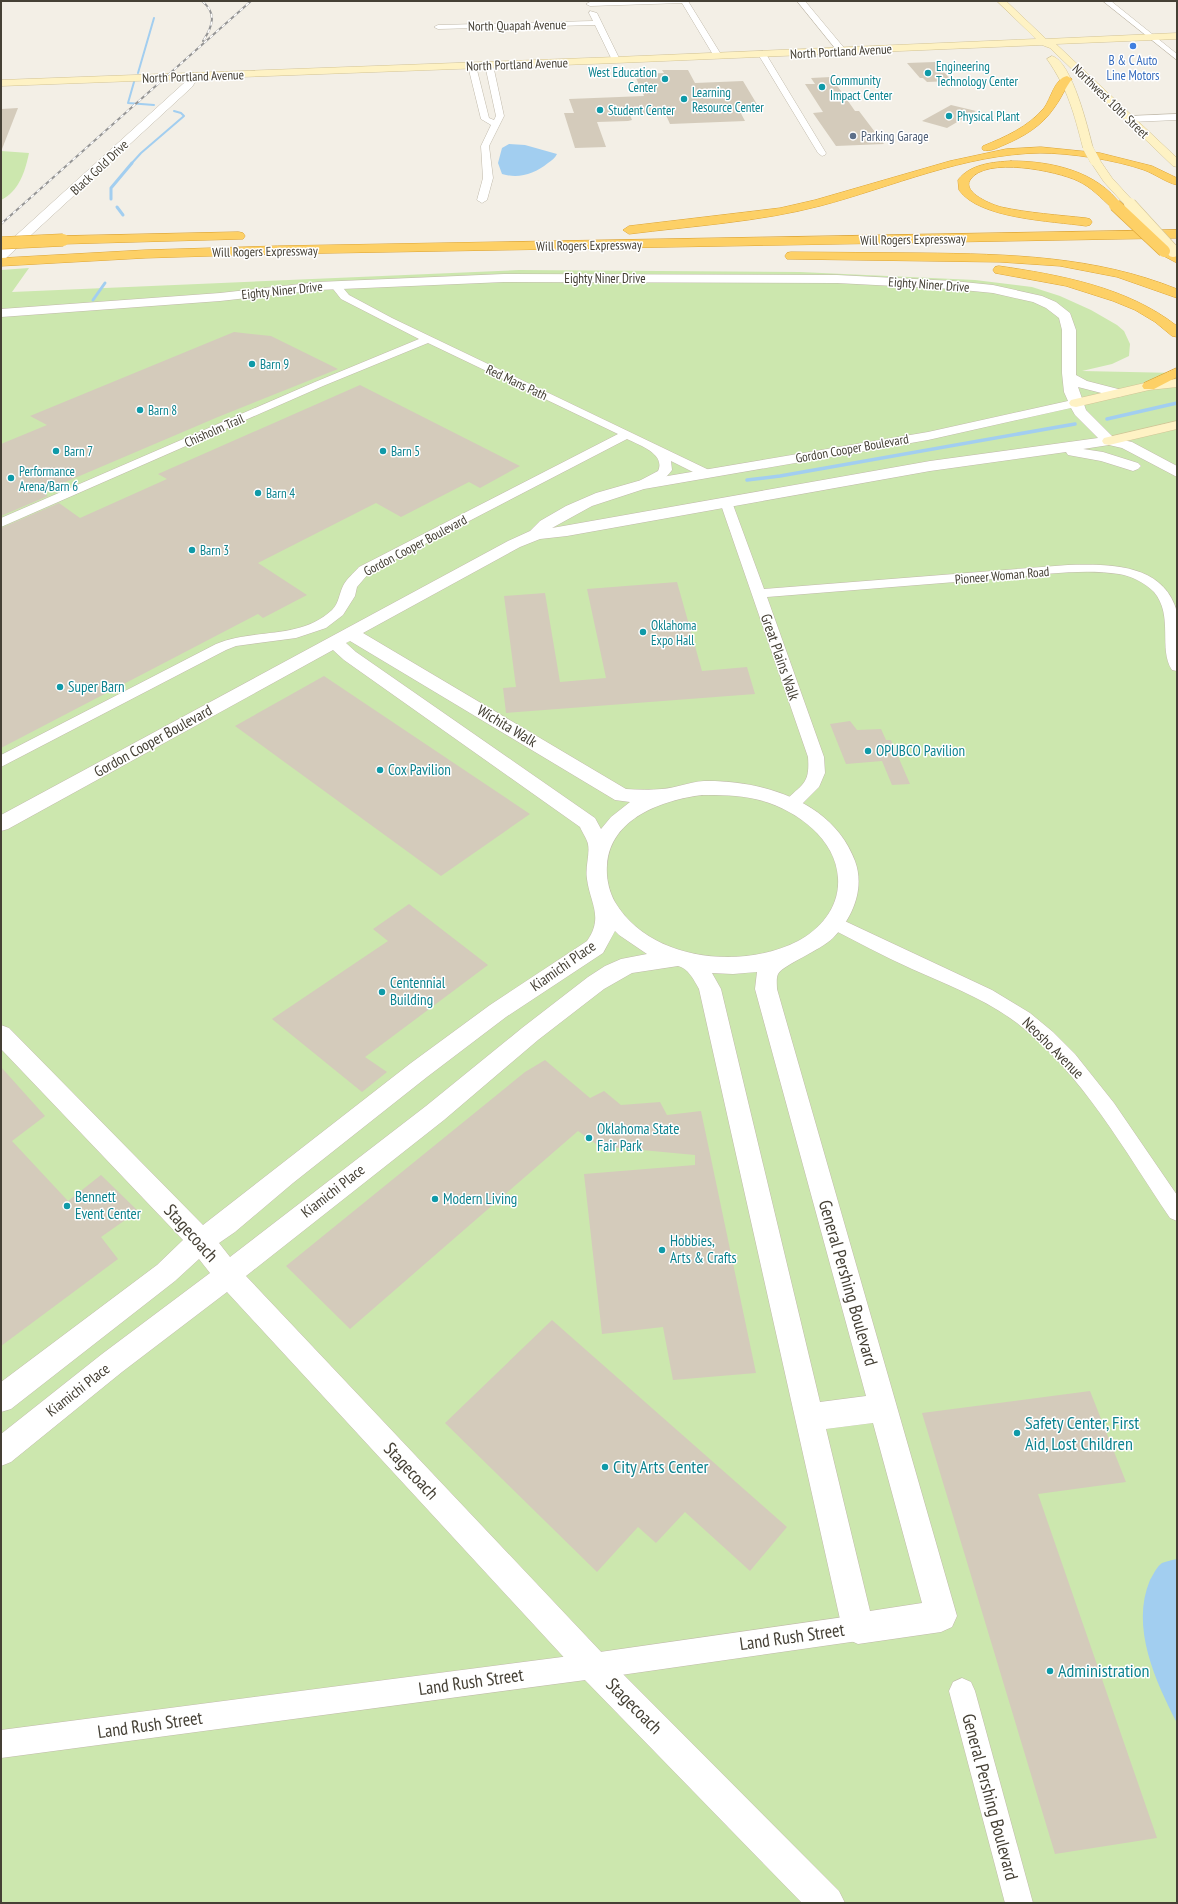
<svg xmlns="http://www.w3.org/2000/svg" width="1178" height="1904" font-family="'PT Sans Narrow',sans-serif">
<rect width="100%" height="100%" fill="#f3efe6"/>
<!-- green -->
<g fill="#cce7ae">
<path d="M1,151l28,2c-4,19 -10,38 -28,47z"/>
<path d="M29,268l-17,24 507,-22 281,2 175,8 57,7 28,9 31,14 26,15 7,6 6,13 -1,12 -17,8 -30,7 95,2v1530h-1176v-1633z"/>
</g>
<!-- water -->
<g fill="#a2cef0">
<path d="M509,144l16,1 32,9c-2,4 -5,6 -9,9 -14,11 -29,16 -46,11l-4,-11 4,-15z"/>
<path d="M1177,1559v164c-21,-41 -47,-96 -27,-143 3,-5 7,-14 12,-17 5,-2 10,-3 15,-4z"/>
</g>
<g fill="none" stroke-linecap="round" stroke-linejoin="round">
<!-- stream-far2 -->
<g stroke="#a2cef0" stroke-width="2">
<path d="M138,73l16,-55"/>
<path d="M134,82l-6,21 26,2"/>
<path d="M131,164l10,-11 43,-37 -3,-3 -7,-2"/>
</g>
<!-- stream-far1 -->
<g stroke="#a2cef0" stroke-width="3">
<path d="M111,199v-11l21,-25"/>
<path d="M117,207l6,8"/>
<path d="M93,300l12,-17"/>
</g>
<!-- stream -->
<g stroke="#a2cef0" stroke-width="3.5">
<path d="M1107,419l70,-16"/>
<path d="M747,480l33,-4 295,-52"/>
</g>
</g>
<!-- building -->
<g fill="#d4cbbb">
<path d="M935,62l17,19 -25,1 -4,-4h-3l-13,-15z"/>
<path d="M662,70h26l7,13 48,-2 15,25h-21l8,15 -75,3 -5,-11 -35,2 2,5 -4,1 -31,1 9,25 -31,1 -11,-35h10l-5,-14 75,-3 -8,-18h3l-1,-4 26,-1z"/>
<path d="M831,77l24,34h4l25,33 -48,2 -23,-33 10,-1 -18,-28h10l-4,-6z"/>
<path d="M951,105l25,6 -29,17 -25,-7z"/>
<path d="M18,108l-16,41h-1v-40z"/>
<path d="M234,332l37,4 67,33 -120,48 -176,75 6,4 -47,20v-72l46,-19 -17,-9z"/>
<path d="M360,385l160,81 -40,22 -11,-6 -68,35 -25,-14 -118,60 49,32 -44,23 -5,-4 -257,134v-220l58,-25 21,15 87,-39 -9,-5z"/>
<path d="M677,582l25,89 45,-4 8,27 -249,19 -3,-25 13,-1 -12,-91 41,-3 15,89 46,-4 -19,-89z"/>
<path d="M324,676l206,138 -89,62 -206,-150z"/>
<path d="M850,721l7,9 24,-1 5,11h5l19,44 -18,1 -10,-24 -36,3 -16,-40z"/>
<path d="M409,904l79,61 -123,92 22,15 -25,20 -90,-73 116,-78 -15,-12z"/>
<path d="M545,1060l45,38 14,-7 17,14 39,-3 7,13 34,-4 55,262 -83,7 -10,-53 -61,7 -18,-160 111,-9v-10l-96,-9 -21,-15 -228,198 -64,-63 239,-194z"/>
<path d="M1,1067l44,49 -33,25 56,60 33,-26 37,36 -37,26 17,22 -117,87z"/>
<path d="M552,1320l235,207 -37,44 -65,-59 -29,31 -18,-16 -41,45 -152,-149z"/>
<path d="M1090,1391l36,91 -88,12 119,344 -102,16 -133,-441z"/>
</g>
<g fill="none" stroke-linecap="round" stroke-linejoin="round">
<!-- minor casing -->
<g stroke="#c1baab" stroke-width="1">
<g id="minor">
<path d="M617,1h71l34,55 -7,2 -33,-55 -92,3 -4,-2 4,-2z"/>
<path d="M797,1h8l40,48v4h-6z"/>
<path d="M1103,1h8l66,53v6z"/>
<path d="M590,11l7,2 23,47 -1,2h-3l-4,-2 -17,-35 -157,4 -4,-2 4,-2 155,-4 -4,-8z"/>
<path d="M759,52l7,2 60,99 -1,2 -3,1 -4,-3 -60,-99z"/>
<path d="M486,63h3l4,2 11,51 -15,30 4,32 -6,22 -5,3 -5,-3 6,-22 -2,-32 10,-21 -10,-6 -13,-53 4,-2 4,2 13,52 5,2 2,-4 -11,-51z"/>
<path d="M1177,114v6l-47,2 -4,-3 4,-3z"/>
<path d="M335,282l4,1 10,12 43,23 317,152 2,3 -2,3h-8l-30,-15 1,9c-7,10 -21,20 -33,17l-2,-3 2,-3 19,-10c8,-17 -19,-26 -31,-32l-258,134 -12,14 -2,9 -12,19 -17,13 -30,10 -60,8 -10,4 -225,117v-12l215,-111c38,-16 84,-4 116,-34 7,-7 7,-16 11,-24 3,-7 11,-13 16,-19l259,-133 -190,-91 -105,43 -322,141v-9l314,-136 104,-43 -78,-40 -11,-14z"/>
<path d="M726,498l5,1 1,3 32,87 304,-24c41,-1 96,-2 109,47v59l-5,-1c-14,-21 2,-54 -18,-78 -9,-9 -22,-16 -35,-18 -41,-6 -85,2 -126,5 -76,6 -151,12 -226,18l57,160 1,16 -6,14 -22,22 -6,1 -6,-1 -2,-4 2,-4c18,-18 25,-17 23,-44l-88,-255 1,-3z"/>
<path d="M834,916l158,74 38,23 23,19 22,22 39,49 63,92v26l-7,-3c-46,-68 -87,-143 -153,-195 -32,-24 -69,-38 -105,-54 -29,-13 -56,-28 -84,-42l-3,-5 3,-5z"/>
<path d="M858,1615l9,4 4,9 -4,9 -9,4 -265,38 -592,79v-28l592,-77z"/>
<path d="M962,1678l9,4 4,9 58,212h-28l-56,-212 4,-9z"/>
</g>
</g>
<!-- tertiary casing -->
<g stroke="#c1baab" stroke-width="1">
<g id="tertiary">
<path d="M194,73l5,3 -7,11 -187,172 -4,1v-11l183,-166 7,-9z"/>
<path d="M504,274l333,1 116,6 40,4 49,11 14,6 14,11 6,17v45l11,6 35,9 2,3 -2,3 -5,1 -39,-10 8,23 28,28 18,4 45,24v11l-55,-29 -13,-3 -26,4 20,3 35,11 3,3 -3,3 -5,2 -32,-10 -33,-6 -2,-3 -136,19 -363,65 -27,3 -20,8 -157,86 263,156c12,1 25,1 36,0 14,-1 27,-7 42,-8 58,-1 129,20 151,80 10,27 -2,57 -22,77 -12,12 -50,27 -55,36 -2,4 -1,11 -1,15l180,627 -5,11 -11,5 -83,12 -11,-5 -5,-11 -143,-639c-5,-9 -11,-21 -21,-23l-46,7 -28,16 -66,51 -94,80 -198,156 358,379 235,236 6,12h-43l-220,-226 -355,-385 -105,80 -111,90 -10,4v-32l101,-80 108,-81 -11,-14 -24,22 -164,128 -10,3v-30l156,-117 26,-25 -182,-191v-24l8,3 194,197 208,-162 79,-58 97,-64c17,-24 3,-38 0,-62 -2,-12 3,-24 1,-35 -1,-5 -6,-12 -8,-17l-236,-167 -11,-10 -325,179 -7,2v-16l507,-274 22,-10 10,-10 26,-15 30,-13 42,-12 290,-49 140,-31 -4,-9 -2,-19v-43l-3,-12 -13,-10 -13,-6 -40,-9 -40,-4 -116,-6 -333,-1 -186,8 -98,11 -219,16v-8l219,-16 98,-11zM1071,408l4,7 23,23 -168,23 -378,67 40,-22 52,-17 284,-49zM350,641l265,159 15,2 -19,15 -10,12 -6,-11 -239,-166 -10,-9zM702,795c18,0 36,0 53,4 37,8 81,38 83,79 2,28 -17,51 -40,63 -56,29 -148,20 -183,-39 -6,-11 -9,-24 -8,-37 3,-47 56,-65 95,-70zM615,931l4,4 28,19 -26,5 -16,7 -17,11 -66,51 -96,78 -196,151 -11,-14 16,-11 58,-49 134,-106 79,-60 97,-64zM757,972l-2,17 111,407 -46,6 -99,-413 -9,-16 21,1zM873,1423l49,180 -52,8 -44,-182z"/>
</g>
</g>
<!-- secondary casing -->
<g stroke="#d3c496" stroke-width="1">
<g id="secondary">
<path d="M997,1h9l40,38 131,-6v6l-121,5 121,114v9l-4,-1 -123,-118 -8,-3 -426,18 -615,23v-6l615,-23 420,-18z"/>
<path d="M1052,56c20,5 36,73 41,92l-1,2 -4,1 -5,-3c-9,-35 -15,-59 -36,-89z"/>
<path d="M1095,158l4,1 13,19 22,24 2,2 -2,2h-8l-22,-24 -14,-21z"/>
<path d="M1177,379v8l-28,3 -73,17 -5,-1 -2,-3 2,-3 78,-18z"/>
<path d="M1177,421v8l-68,16 -5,-1 -2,-3 2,-3z"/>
</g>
</g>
<!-- motorway casing -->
<g stroke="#dda536" stroke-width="1">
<g id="motorway">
<path d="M1067,76l5,3c-7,9 -11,20 -18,29 -12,18 -31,29 -50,37 -7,3 -14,7 -21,5l-1,-2 1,-2c22,-9 45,-19 61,-38 7,-9 10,-29 23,-32z"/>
<path d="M1041,147l59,6 52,13 25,12v7c-12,-3 -22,-11 -33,-15 -28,-10 -74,-17 -104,-17 -75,1 -148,34 -220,53 -61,16 -128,20 -191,28l-6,-4 6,-4 151,-18 35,-8 135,-39 56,-12z"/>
<path d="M1011,161c40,0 86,10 110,44l-6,3 -4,-1c-10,-9 -20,-20 -33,-26 -21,-10 -93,-25 -108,-1 -8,13 23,25 31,27 27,6 58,8 85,11l4,1 2,3 -2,3 -4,1c-34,-5 -107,-7 -127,-36l-1,-10c12,-16 35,-18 53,-19z"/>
<path d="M1177,230v8l-900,16 -132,4 -144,8v-8l144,-8 132,-4z"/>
<path d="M239,232l4,1 2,3 -2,3 -180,5 -6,-4 6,-4z"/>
<path d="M1164,247l13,7v9l-17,-9 -2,-3z"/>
<path d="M791,252c43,0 87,1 130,1 88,1 174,3 256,36v9l-60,-21 -57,-11 -60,-4 -213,-3 -2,-3 2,-3z"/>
<path d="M999,266c61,9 128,21 178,60v11l-5,-1 -17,-14 -20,-12 -22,-9 -47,-15 -71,-13 -2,-3 2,-3z"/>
<path d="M1177,368v9l-23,12h-10l-2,-3 2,-3z"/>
</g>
</g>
<!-- minor -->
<use href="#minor" fill="#fff" fill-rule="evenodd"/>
<!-- tertiary -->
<use href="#tertiary" fill="#fff" fill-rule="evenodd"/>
<!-- secondary -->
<use href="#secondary" fill="#fef2c4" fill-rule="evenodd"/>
<!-- motorway -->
<use href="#motorway" fill="#fdd066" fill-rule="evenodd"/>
<!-- rail casing -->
<g stroke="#959595" stroke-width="2">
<g id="rail">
<path d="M202,1c15,12 11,25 1,40"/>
<path d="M1,224l250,-223"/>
</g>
</g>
<!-- rail -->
<use href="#rail" stroke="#fff" stroke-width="1.5" stroke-dasharray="4" stroke-linecap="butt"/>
<!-- secondary-bridge-far1 casing -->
<g stroke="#d3c496" stroke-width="10" stroke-linecap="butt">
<path id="secondary-bridge-far1" d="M1088,148l7,13"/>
</g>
<!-- secondary-bridge casing -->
<g stroke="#d3c496" stroke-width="13" stroke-linecap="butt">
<path id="secondary-bridge" d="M1130,204l43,47"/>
</g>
<!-- motorway-bridge casing -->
<g stroke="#dda536" stroke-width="13" stroke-linecap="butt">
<g id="motorway-bridge">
<path d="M1115,205l49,46"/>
<path d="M1,243l62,-3"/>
</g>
</g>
<!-- secondary-bridge-far1 -->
<use href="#secondary-bridge-far1" stroke="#fef2c4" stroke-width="10"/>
<!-- secondary-bridge -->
<use href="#secondary-bridge" stroke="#fef2c4" stroke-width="12"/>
<!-- motorway-bridge -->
<use href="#motorway-bridge" stroke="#fdd066" stroke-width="12"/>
</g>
<!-- markers -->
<circle fill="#3f7fe0" stroke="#fff" stroke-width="1.5" cx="1133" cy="46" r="4"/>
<g fill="#0f9aa8" stroke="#fff" stroke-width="1.5">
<circle cx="928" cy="73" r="4"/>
<circle cx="665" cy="79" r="4"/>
<circle cx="822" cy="87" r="4"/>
<circle cx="684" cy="99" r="4"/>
<circle cx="600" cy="110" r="4"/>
<circle cx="949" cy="116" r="4"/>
<circle cx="252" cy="364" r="4"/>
<circle cx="140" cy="410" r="4"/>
<circle cx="56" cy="451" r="4"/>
<circle cx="383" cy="451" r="4"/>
<circle cx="11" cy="478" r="4"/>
<circle cx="258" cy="493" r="4"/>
<circle cx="192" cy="550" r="4"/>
<circle cx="643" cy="632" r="4"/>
<circle cx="60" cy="687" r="4"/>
<circle cx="868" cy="751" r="4"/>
<circle cx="380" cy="770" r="4"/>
<circle cx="382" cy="992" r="4"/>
<circle cx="589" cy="1138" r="4"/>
<circle cx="435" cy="1199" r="4"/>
<circle cx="67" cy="1206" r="4"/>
<circle cx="662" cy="1250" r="4"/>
<circle cx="1017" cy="1433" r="4"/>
<circle cx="605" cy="1467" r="4"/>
<circle cx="1050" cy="1671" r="4"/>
</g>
<circle fill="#5c6f8a" stroke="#fff" stroke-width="1.5" cx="853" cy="136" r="4"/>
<g text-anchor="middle" stroke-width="3" stroke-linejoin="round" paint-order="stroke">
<!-- far-street labels -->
<g font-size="13" fill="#454035" stroke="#fff">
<text transform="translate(517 25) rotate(-1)" y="5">North Quapah Avenue</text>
<text transform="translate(841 51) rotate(-3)" y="5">North Portland Avenue</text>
<text transform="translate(517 64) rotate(-2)" y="5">North Portland Avenue</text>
<text transform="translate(193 76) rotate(-2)" y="5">North Portland Avenue</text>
<text transform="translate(1111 101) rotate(44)" y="5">Northwest 10th Street</text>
<text transform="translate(99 167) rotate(-43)" y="5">Black Gold Drive</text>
<text transform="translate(913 239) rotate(-1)" y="5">Will Rogers Expressway</text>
<text transform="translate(589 245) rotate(-1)" y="5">Will Rogers Expressway</text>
<text transform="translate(265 251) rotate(-1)" y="5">Will Rogers Expressway</text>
<text x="605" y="283">Eighty Niner Drive</text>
<text transform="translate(929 284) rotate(4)" y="5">Eighty Niner Drive</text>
<text transform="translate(282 290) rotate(-6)" y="5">Eighty Niner Drive</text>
<text transform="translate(517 382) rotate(25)" y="5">Red Mans Path</text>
<text transform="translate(214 430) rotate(-24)" y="5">Chisholm Trail</text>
<text transform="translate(852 448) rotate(-10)" y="5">Gordon Cooper Boulevard</text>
<text transform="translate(415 545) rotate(-28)" y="5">Gordon Cooper Boulevard</text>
<text transform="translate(1002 575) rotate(-5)" y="5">Pioneer Woman Road</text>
</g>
<!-- far-shop labels -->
<g font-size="13" fill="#366cbe" stroke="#fff">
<text x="1133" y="65">B &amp; C Auto<tspan x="1133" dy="15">Line Motors</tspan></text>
</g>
<!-- far-culture labels -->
<g font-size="13" fill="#0d838f" stroke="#fff" text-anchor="start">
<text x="936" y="71">Engineering<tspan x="936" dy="15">Technology Center</tspan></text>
<text x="657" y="77" text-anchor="end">West Education<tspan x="657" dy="15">Center</tspan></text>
<text x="830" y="85">Community<tspan x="830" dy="15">Impact Center</tspan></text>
<text x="692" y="97">Learning<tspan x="692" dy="15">Resource Center</tspan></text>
<text x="608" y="115">Student Center</text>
<text x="957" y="121">Physical Plant</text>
<text x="260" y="369">Barn 9</text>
<text x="148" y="415">Barn 8</text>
<text x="64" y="456">Barn 7</text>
<text x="391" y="456">Barn 5</text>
<text x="19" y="476">Performance<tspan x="19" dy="15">Arena/Barn 6</tspan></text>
<text x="266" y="498">Barn 4</text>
<text x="200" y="555">Barn 3</text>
<text x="651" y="630">Oklahoma<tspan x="651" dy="15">Expo Hall</tspan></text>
</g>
<!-- far-service labels -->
<g font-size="13" fill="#4e5e75" stroke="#fff" text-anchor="start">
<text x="861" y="141">Parking Garage</text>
</g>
<!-- street labels -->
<g font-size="15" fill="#454035" stroke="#fff">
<text transform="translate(780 657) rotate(71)" y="5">Great Plains Walk</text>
<text transform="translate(507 726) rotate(31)" y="5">Wichita Walk</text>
<text transform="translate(153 741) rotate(-29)" y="5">Gordon Cooper Boulevard</text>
<text transform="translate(563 966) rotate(-35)" y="5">Kiamichi Place</text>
<text transform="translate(1053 1048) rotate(45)" y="5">Neosho Avenue</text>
<text transform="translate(333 1191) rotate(-38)" y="5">Kiamichi Place</text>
<text transform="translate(78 1390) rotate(-38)" y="5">Kiamichi Place</text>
</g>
<!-- culture labels -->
<g font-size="15" fill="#0d838f" stroke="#fff" text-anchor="start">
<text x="68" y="692">Super Barn</text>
<text x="876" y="756">OPUBCO Pavilion</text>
<text x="388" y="775">Cox Pavilion</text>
<text x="390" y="988">Centennial<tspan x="390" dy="17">Building</tspan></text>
<text x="597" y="1134">Oklahoma State<tspan x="597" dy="17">Fair Park</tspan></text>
<text x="75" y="1202">Bennett<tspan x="75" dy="17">Event Center</tspan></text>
<text x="443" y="1204">Modern Living</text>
<text x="670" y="1246">Hobbies,<tspan x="670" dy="17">Arts &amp; Crafts</tspan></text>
</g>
<!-- near-street labels -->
<g font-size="18" fill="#454035" stroke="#fff">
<text transform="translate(191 1233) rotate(48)" y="6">Stagecoach</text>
<text transform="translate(848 1283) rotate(74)" y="6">General Pershing Boulevard</text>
<text transform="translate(411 1471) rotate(47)" y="6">Stagecoach</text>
<text transform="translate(792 1637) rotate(-8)" y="6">Land Rush Street</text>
<text transform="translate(471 1682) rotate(-8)" y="6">Land Rush Street</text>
<text transform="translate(634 1706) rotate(45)" y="6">Stagecoach</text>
<text transform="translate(150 1725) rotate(-8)" y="6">Land Rush Street</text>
<text transform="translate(990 1797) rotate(75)" y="6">General Pershing Boulevard</text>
</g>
<!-- near-culture labels -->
<g font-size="18" fill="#0d838f" stroke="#fff" text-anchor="start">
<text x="1025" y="1429">Safety Center, First<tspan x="1025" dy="21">Aid, Lost Children</tspan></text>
<text x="613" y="1473">City Arts Center</text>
<text x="1058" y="1677">Administration</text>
</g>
</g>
<!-- border -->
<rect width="1178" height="1904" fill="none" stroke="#454035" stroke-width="4"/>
</svg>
